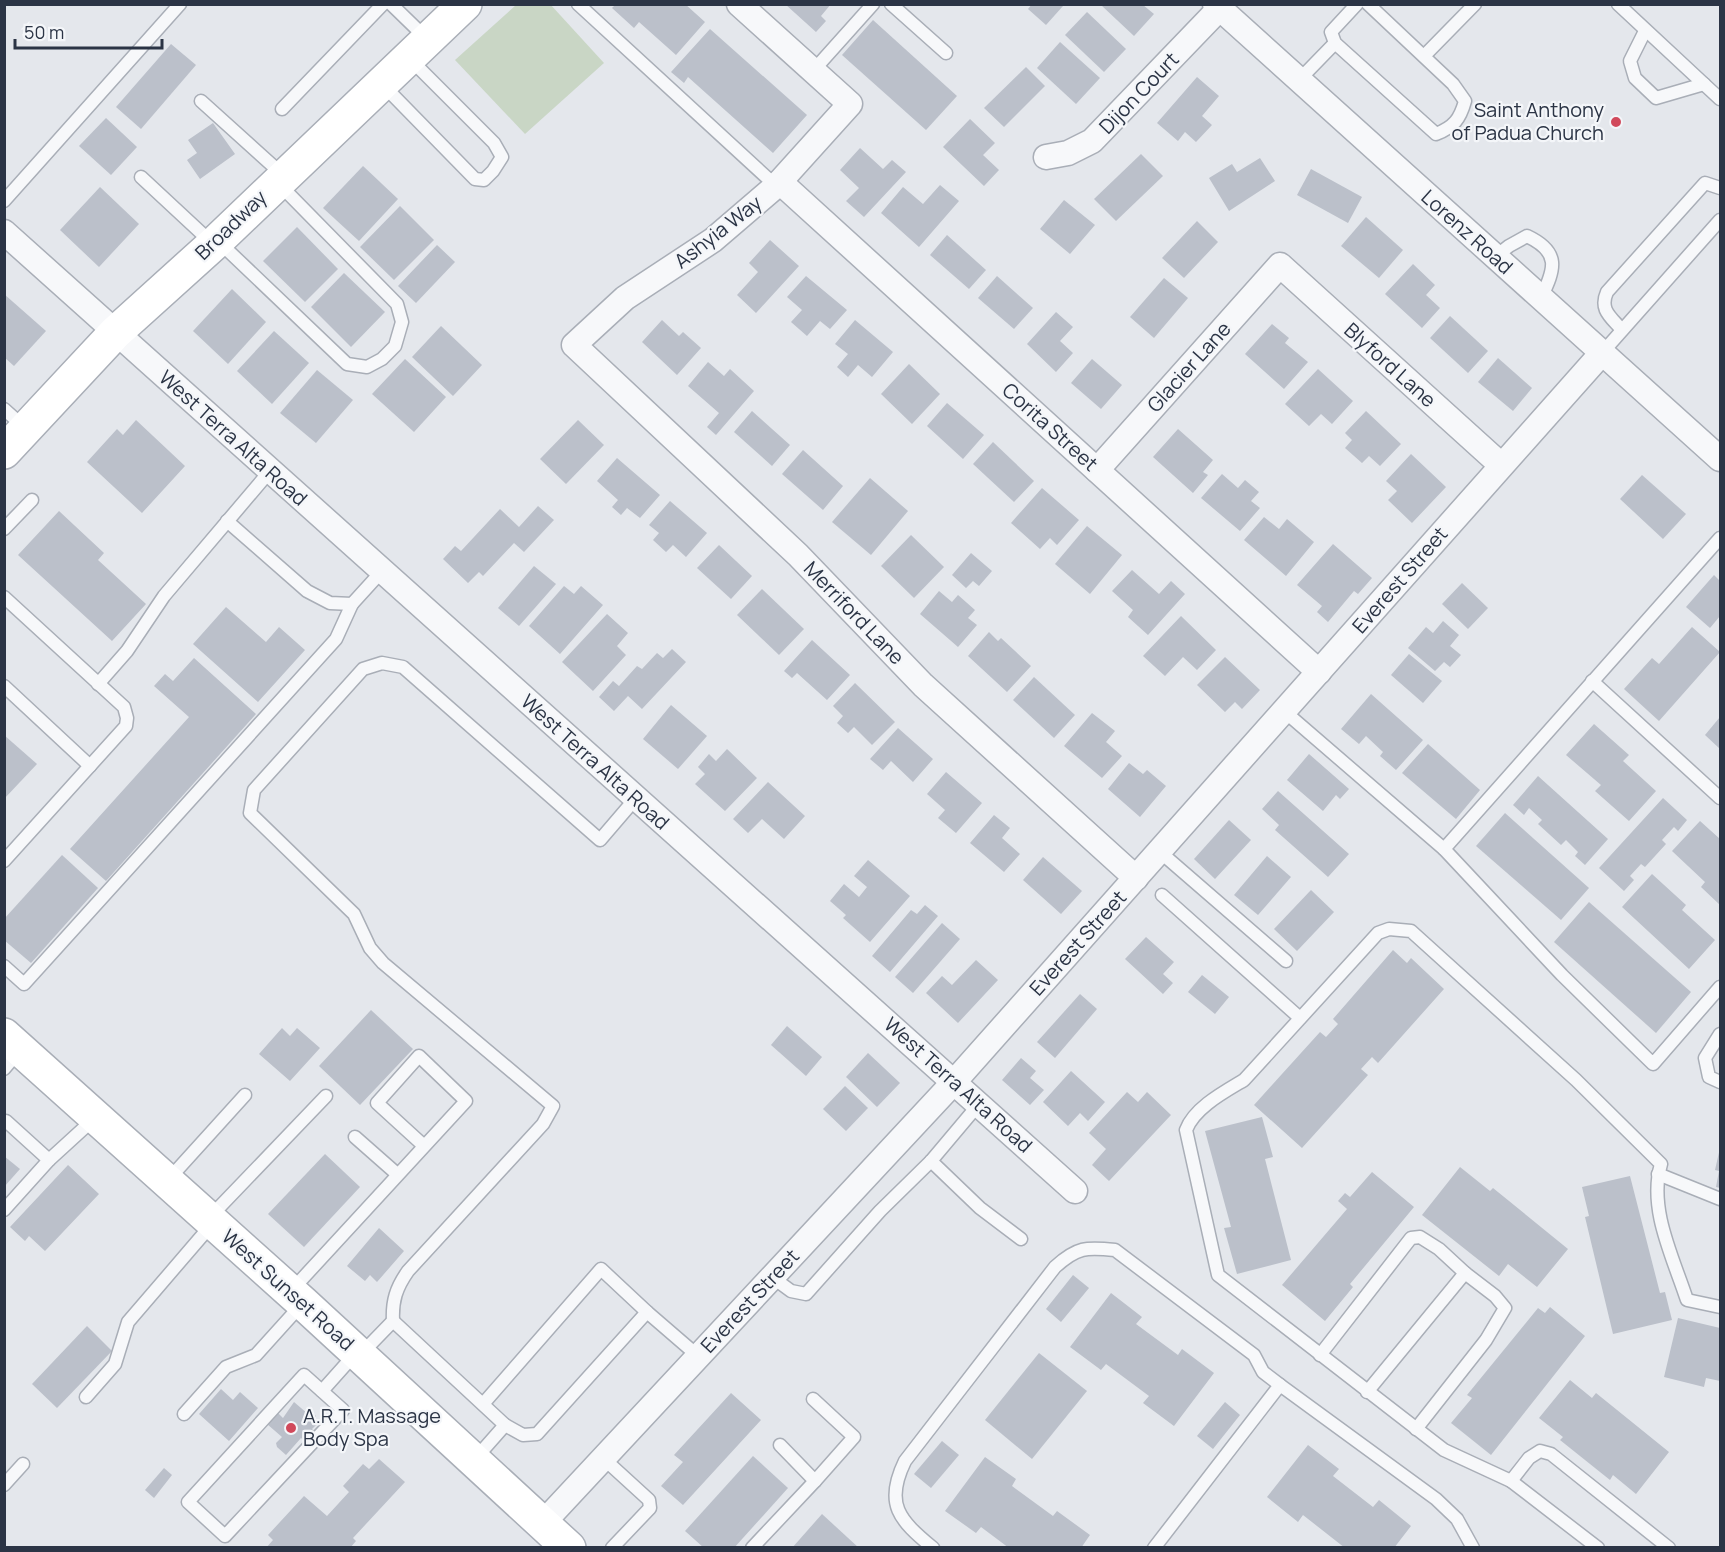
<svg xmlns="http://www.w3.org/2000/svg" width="1725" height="1552" font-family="Manrope,sans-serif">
<rect width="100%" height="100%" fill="#e4e7ec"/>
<!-- green -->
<path fill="#c9d6c5" d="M550,4l54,59 -79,71 -70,-74 61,-55z"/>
<!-- building -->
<g fill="#bbc0ca">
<path d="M616,4h69l20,18 -29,33 -37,-33 -5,6 -22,-20z"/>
<path d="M785,4h46l-10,12 5,5 -10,11z"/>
<path d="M1032,4h29l2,2 -17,19 -18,-16z"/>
<path d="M1101,5h42l11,9 -20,22z"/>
<path d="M1087,12l39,37 -22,23 -39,-37z"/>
<path d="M873,20l84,76 -31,34 -84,-75z"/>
<path d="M710,29l97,86 -34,38 -85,-76 -4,6 -13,-11z"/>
<path d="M1060,42l40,36 -24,26 -39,-36z"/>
<path d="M171,44l25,21 -55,64 -25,-22z"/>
<path d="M1026,67l19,19 -41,41 -20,-19z"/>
<path d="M1197,77l22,19 -17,20 10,9 -16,17 -11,-10 -7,9 -21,-18z"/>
<path d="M106,118l31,29 -26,28 -32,-29z"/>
<path d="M970,119l25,24 -12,12 16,15 -15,16 -41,-39z"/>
<path d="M213,123l22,31 -35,25 -13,-19 10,-7 -9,-13z"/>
<path d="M860,148l23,21 9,-9 14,12 -42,45 -18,-16 13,-13 -19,-18z"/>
<path d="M1141,154l22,22 -47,45 -22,-22z"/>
<path d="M1260,158l15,23 -46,30 -20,-33 23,-14 5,8z"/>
<path d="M363,166l35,33 -39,42 -36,-33z"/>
<path d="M1311,169l51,28 -14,26 -51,-28z"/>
<path d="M940,185l19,16 -40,46 -38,-34 22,-26 20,17z"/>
<path d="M100,187l39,37 -40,43 -39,-37z"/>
<path d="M1064,200l31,25 -25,29 -30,-25z"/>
<path d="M400,206l34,34 -40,40 -34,-33z"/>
<path d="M1366,217l37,33 -24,28 -38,-32z"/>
<path d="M1197,221l21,21 -34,36 -22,-20z"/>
<path d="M297,227l41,42 -33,33 -42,-41z"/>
<path d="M947,235l39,35 -17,19 -39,-34z"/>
<path d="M770,240l29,26 -43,47 -19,-18 21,-23 -9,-9z"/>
<path d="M437,245l18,17 -39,41 -18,-17z"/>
<path d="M1413,264l22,21 -9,10 14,13 -18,20 -37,-34z"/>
<path d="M344,273l41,39 -34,35 -40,-40z"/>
<path d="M806,276l41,34 -17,19 -10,-8 -13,15 -16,-14 11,-12 -15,-13z"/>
<path d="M997,276l36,32 -19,21 -36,-31z"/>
<path d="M1164,278l24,20 -34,40 -24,-21z"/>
<path d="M232,289l34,33 -38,42 -35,-33z"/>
<path d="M4,294l42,37 -32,35 -10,-9z"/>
<path d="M1056,312l17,15 -13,14 13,12 -17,19 -29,-28z"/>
<path d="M1450,316l38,35 -20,22 -38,-35z"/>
<path d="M662,320l17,16 4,-4 18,16 -24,27 -35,-33z"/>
<path d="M855,320l38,32 -21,25 -14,-12 -10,12 -11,-10 11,-13 -13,-10z"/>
<path d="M1272,324l17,14 -4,5 23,19 -24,27 -39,-35z"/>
<path d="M441,326l41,39 -29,31 -41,-39z"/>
<path d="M274,331l35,32 -37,41 -35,-33z"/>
<path d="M1498,358l34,30 -19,23 -35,-29z"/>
<path d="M405,359l41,38 -32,35 -42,-38z"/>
<path d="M1092,359l30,26 -21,24 -30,-26z"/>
<path d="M708,362l16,14 6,-7 24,22 -38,44 -9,-8 12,-14 -31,-27z"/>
<path d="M909,364l31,30 -28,30 -31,-30z"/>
<path d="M1318,369l35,32 -21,23 -11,-10 -12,12 -24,-22z"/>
<path d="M317,370l36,30 -37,43 -36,-30z"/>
<path d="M947,403l37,32 -21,24 -36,-33z"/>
<path d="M752,411l38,34 -18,21 -38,-34z"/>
<path d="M1366,411l35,33 -21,22 -11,-10 -7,7 -17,-15 7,-8 -7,-7z"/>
<path d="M136,420l49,46 -43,47 -55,-51 30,-33 6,6z"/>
<path d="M578,420l26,25 -38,39 -26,-25z"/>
<path d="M1178,429l35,31 -10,12 5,3 -15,18 -40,-36z"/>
<path d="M993,442l41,39 -20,21 -41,-38z"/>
<path d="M803,450l40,36 -20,24 -41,-36z"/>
<path d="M1411,454l35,33 -34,36 -24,-23 9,-9 -11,-10z"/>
<path d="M617,458l43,37 -20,23 -13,-10 -6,7 -9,-8 6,-7 -21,-19z"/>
<path d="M1222,474l16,14 7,-8 14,12 -8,9 9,7 -20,23 -39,-33z"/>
<path d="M1642,475l44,39 -23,25 -43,-40z"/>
<path d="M870,478l38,33 -37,44 -39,-33z"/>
<path d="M1042,488l37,32 -22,25 -7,-7 -10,11 -29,-26z"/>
<path d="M670,501l37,32 -21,24 -13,-12 -7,7 -13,-12 6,-7 -10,-8z"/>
<path d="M538,506l16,14 -30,32 -10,-9 -31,33 -4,-4 -11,11 -25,-24 12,-13 6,5 39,-42 19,18z"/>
<path d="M59,511l45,42 -6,7 48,44 -34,37 -94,-86z"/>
<path d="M1264,517l15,12 8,-10 27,23 -28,34 -42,-36z"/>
<path d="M1087,526l35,29 -32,39 -35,-30z"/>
<path d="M911,535l33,32 -30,31 -33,-32z"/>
<path d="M1333,544l39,34 -14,16 -4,-3 -26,31 -11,-10 5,-6 -25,-21z"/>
<path d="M719,545l33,31 -21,23 -34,-31z"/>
<path d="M971,553l21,18 -13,15 -6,-5 -7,7 -14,-13z"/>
<path d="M534,566l22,18 -37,42 -21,-18z"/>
<path d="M1132,570l27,24 12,-13 14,13 -37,41 -20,-18 5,-7 -21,-19z"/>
<path d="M1714,575l6,6v35l-10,12 -24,-21z"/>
<path d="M1462,583l26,25 -20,21 -26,-25z"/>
<path d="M564,586l10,8 7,-8 22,19 -43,49 -31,-28z"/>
<path d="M762,589l42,40 -25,26 -42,-40z"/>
<path d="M939,591l13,11 6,-7 17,15 -7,8 9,7 -19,22 -38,-33z"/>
<path d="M226,607l40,35 13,-15 26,23 -47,52 -65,-58z"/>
<path d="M607,614l21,19 -11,13 9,9 -33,36 -31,-29z"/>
<path d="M1181,616l35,34 -19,20 -14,-13 -18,19 -22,-20z"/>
<path d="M1443,621l16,14 -9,11 11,9 -11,12 -6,-5 -9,9 -27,-23 18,-21 7,6z"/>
<path d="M1692,627l28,25 -61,69 -35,-32 28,-31 7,6z"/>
<path d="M989,632l9,9 3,-3 30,28 -24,26 -39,-36z"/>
<path d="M812,640l38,35 -23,25 -30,-27 -5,5 -8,-7z"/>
<path d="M672,649l14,13 -44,47 -14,-13 -14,15 -15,-14 14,-16 6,5 18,-20 5,3 15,-16 6,5z"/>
<path d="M1409,654l33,27 -19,22 -32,-28z"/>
<path d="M1225,657l35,33 -18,19 -7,-7 -10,10 -28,-27z"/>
<path d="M194,658l62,56 -150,167 -36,-32 119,-132 -35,-31 11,-12 8,7z"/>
<path d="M1034,677l41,38 -21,23 -41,-38z"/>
<path d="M855,683l40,39 -23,23 -18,-18 -6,6 -11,-10 6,-7 -10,-10z"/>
<path d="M1371,694l52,46 -27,30 -16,-14 3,-4 -17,-16 -7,8 -18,-15z"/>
<path d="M671,705l36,31 -29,33 -35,-30z"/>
<path d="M1092,713l23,18 -9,11 16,14 -20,22 -38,-32z"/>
<path d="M1720,717v32l-15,-14z"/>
<path d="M1594,724l35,31 -6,6 33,30 -27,30 -34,-30 6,-6 -35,-30z"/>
<path d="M898,728l35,31 -20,23 -22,-21 -8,9 -13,-11z"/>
<path d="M4,735l33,29 -33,35z"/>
<path d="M1428,744l52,46 -24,29 -54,-46z"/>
<path d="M727,749l30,29 -32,33 -30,-27 10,-10 -7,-7 11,-13 7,7z"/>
<path d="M1309,754l40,35 -9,10 -4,-4 -13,16 -36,-31z"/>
<path d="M1129,763l14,11 4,-4 19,16 -26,31 -32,-28z"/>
<path d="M946,772l36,31 -26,30 -18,-15 7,-8 -18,-16z"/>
<path d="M1538,776l70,63 -23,26 -10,-9 3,-4 -12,-12 -5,5 -23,-21 4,-4 -13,-12 -5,7 -11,-10z"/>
<path d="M768,782l37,34 -21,23 -22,-20 -14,14 -15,-14z"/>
<path d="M1278,791l71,63 -21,23 -53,-47 4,-5 -17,-16z"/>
<path d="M1663,798l24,22 -9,11 -4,-4 -12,13 4,4 -21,23 -4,-3 -11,12 4,4 -10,11 -25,-23z"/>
<path d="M1505,813l84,75 -28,32 -85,-74z"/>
<path d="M994,815l16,13 -8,10 18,16 -16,18 -34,-29z"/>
<path d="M1229,820l22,20 -36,39 -21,-20z"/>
<path d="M1700,821l20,18v66l-19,-18 4,-5 -33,-31z"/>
<path d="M62,855l36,33 -67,75 -27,-23v-21z"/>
<path d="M1267,856l24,21 -33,38 -24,-20z"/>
<path d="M1043,857l39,34 -21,23 -38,-34z"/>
<path d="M868,860l42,36 -40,46 -27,-24 3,-3 -16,-14 14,-17 15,13 8,-10 -13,-11z"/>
<path d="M1652,874l34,31 -4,5 33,30 -26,29 -67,-62z"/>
<path d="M1311,890l23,22 -37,39 -23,-22z"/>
<path d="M1589,902l102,90 -35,41 -102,-91z"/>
<path d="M925,905l13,11 -48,56 -18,-16 39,-46 6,4z"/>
<path d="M942,923l18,16 -47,54 -18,-16z"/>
<path d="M1146,937l28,25 -11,12 10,9 -10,11 -38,-35z"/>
<path d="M1393,950l14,13 4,-5 33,31 -66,74 -6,-6 -11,12 7,6 -66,73 -48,-43 66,-73 6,5 12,-13 -5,-5z"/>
<path d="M976,960l22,20 -40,43 -32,-30 16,-17 10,9z"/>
<path d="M1202,975l27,22 -14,17 -27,-22z"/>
<path d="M1080,994l17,15 -42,49 -18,-16z"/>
<path d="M371,1010l42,39 -53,56 -41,-39z"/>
<path d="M787,1026l35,31 -16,19 -35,-31z"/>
<path d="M282,1028l8,8 7,-8 23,20 -30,33 -31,-27z"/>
<path d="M868,1053l32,30 -23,24 -31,-30z"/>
<path d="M1021,1058l15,13 -6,7 14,12 -14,15 -28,-25z"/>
<path d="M1071,1071l34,31 -17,19 -8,-8 -12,13 -25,-24z"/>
<path d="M845,1086l23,22 -22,23 -23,-22z"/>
<path d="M1127,1092l11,10 9,-10 24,23 -62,66 -17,-16 14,-16 -17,-16z"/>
<path d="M1262,1117l11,40 -8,2 26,101 -54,14 -13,-46 7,-1 -26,-96z"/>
<path d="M1720,1148v40l-4,-1 3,-16 -4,-1z"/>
<path d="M325,1154l35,33 -56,60 -36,-33z"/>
<path d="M4,1156l16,13 -16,18z"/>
<path d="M68,1165l31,29 -54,57 -16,-15 -4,5 -15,-14z"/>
<path d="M1460,1167l30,24 3,-3 75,61 -31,38 -29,-23 -9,12 -77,-61z"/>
<path d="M1372,1172l42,35 -64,77 3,3 -28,34 -43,-36 65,-76 -9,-8 7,-8 5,4z"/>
<path d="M1630,1176l30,117 5,-1 7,28 -59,14 -28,-117 4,-1 -7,-29z"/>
<path d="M379,1228l25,23 -27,31 -7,-7 -5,6 -18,-15z"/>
<path d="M1073,1275l16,13 -28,34 -15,-13z"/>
<path d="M1111,1293l31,24 -6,7 42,31 4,-6 32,24 -40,53 -31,-23 6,-7 -43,-32 -5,6 -31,-23z"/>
<path d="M1550,1307l35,29 -94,119 -40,-32 21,-25 -5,-3 71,-87 7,5z"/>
<path d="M1678,1318l42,10v53l-14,-3 -2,9 -40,-10z"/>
<path d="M87,1326l25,25 -55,57 -25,-24z"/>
<path d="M1039,1353l48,38 -55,68 -47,-39z"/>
<path d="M1570,1380l22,18 4,-5 73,59 -33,42 -23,-19 -3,5 -50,-40 3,-3 -24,-19z"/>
<path d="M221,1389l12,11 7,-8 18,16 -29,33 -30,-27z"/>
<path d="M731,1393l30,27 -78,85 -22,-19 22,-24 -9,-7z"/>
<path d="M294,1402l14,12 2,-3 6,5 -2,3 4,4 -6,6 5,5 -9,10 -7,-6 -15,17 -9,-8 -1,-4 6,-6 -15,-13 10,-12 6,6z"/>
<path d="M1225,1402l15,13 -27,34 -16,-13z"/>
<path d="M942,1441l17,14 -28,33 -17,-14z"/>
<path d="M1308,1445l31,24 -6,7 40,31 6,-7 32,26 -17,22h-49l-42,-33 -5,7 -31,-25z"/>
<path d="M753,1456l35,32 -54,60h-30l-19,-17z"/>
<path d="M985,1457l31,22 -4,7 41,30 4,-5 33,24 -9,13h-72l-28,-21 -5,6 -31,-22z"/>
<path d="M379,1459l26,23 -52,56 3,3 -6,7h-84l7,-8 -5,-5 36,-39 23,20 22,-24 -6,-6 20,-22 6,5z"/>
<path d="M164,1468l8,7 -18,23 -9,-8z"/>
<path d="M822,1514l37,34h-67z"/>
</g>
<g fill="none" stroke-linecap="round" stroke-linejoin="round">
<!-- lane casing -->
<g stroke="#a9aeb7" stroke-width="15">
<g id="lane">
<path d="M391,4l36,35"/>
<path d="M578,4l198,182"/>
<path d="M891,4l55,49"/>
<path d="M1357,4l-26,28 4,11 101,91c18,-7 24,-15 29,-33l-12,-17 -85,-80"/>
<path d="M1618,4l102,95"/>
<path d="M1645,31l-15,30 5,17 21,20 48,-14"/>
<path d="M1424,56l51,-52"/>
<path d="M813,71l60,-67"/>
<path d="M1299,80l36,-37"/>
<path d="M382,84l93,95 9,1 9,-9 9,-14 -8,-14 -85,-85"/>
<path d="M201,101l82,74"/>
<path d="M282,109l101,-105"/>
<path d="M141,177l71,66"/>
<path d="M4,201l176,-197"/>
<path d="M218,241l129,123 20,3 15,-8 13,-13 7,-24 -5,-18 -119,-121"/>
<path d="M1495,257l14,-11 18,-10c34,16 28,33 14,62"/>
<path d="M1622,330c-11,-13 -23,-20 -15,-38l98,-109 15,5"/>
<path d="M1602,353l118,-133"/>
<path d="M4,409l21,19"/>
<path d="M227,521l80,70 23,12 22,1 30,-33"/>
<path d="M4,529l28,-29"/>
<path d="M1720,538l-276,311 118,126 91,89 67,-77"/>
<path d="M4,597l120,110 3,11 -1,8 -122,135"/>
<path d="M1592,681l128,117"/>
<path d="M98,684l29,-33 37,-55 106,-125"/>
<path d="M4,686l86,80"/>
<path d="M1284,711l160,138"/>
<path d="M1159,851l127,110"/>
<path d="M1162,895l138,123"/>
<path d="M4,966l20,18 312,-345 16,-35"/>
<path d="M1720,1034l-15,24 4,19 11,5"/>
<path d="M4,1069l16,-19"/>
<path d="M6,1121l43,39 46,-42"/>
<path d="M355,1137l42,37"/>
<path d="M931,1161l49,47 41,31"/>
<path d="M1658,1174l62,25"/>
<path d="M168,1180l77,-85"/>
<path d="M4,1210l45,-50"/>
<path d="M209,1218l117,-122"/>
<path d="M772,1277l19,14 15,3 74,-83 51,-50 48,-57"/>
<path d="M291,1291l175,-190 -47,-45 -42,47 46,42"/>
<path d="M393,1321c-1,-20 3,-33 15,-50l135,-147 10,-18 -170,-143 -13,-15 -16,-34 -104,-101 4,-23 109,-121 19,-6 21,4 197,173 36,-42"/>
<path d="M360,1355l33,-34 112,104 -30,34"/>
<path d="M1320,1355l91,-117 9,-1 19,12 26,24 -98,119"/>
<path d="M304,1375l39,35 -118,126 -37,-34z"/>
<path d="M322,1391l33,-37"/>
<path d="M86,1397l29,-33 13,-42 85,-99"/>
<path d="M483,1404l118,-135 46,43"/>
<path d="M184,1414l42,-47 30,-12 46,-51"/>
<path d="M505,1425l18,10 14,-1 110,-122 51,44"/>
<path d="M1416,1429l70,-89 19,-32 -10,-12 -30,-23"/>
<path d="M780,1445l35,36 39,-44 -41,-38"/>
<path d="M603,1458l46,42 1,8 -38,40"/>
<path d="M1511,1481l18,-23 11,-7 11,3 118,94"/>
<path d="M4,1485l19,-21"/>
<path d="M752,1548l63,-67"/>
<path d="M933,1548c-34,-28 -49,-44 -28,-87l150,-194c22,-20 31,-20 60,-17l139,105 9,17 17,13"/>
<path d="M1154,1548l126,-163 156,114 21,20 16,29"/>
<path d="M1598,1548l-87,-67 -67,-31 -226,-175 -32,-145c8,-22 38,-38 58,-50l134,-147 11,-4 22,2 165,149 85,84c-13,45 12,93 26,136l33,7"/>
</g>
</g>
<!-- street casing -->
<g stroke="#a9aeb7" stroke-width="27">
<g id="street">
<path d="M739,4l111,100 -74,82 -63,54 -88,58 -51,47 224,210 125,130 213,193"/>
<path d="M1215,4l505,455"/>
<path d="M1046,157l22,-4 24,-12 127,-132"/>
<path d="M780,182l539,490"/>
<path d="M4,232l1071,959"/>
<path d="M1097,470l183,-205 221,200"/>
<path d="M543,1523l411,-441 648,-729"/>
</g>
</g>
<!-- secondary casing -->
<g stroke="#a9aeb7" stroke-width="36">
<g id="secondary">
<path d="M4,452l111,-119 103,-93 247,-236"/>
<path d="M4,1035l299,268 266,245"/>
</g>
</g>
<!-- lane -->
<use href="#lane" stroke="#f7f8fa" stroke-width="12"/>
<!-- street -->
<use href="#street" stroke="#f7f8fa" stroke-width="24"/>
<!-- secondary -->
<use href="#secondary" stroke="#fff" stroke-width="33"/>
</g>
<!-- markers -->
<g fill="#d1495b" stroke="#f4f6f9" stroke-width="2">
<circle cx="1616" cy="122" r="6"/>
<circle cx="291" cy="1428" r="6"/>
</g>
<g text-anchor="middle" stroke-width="4.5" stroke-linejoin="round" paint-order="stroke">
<!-- street labels -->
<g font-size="20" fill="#2b3445" stroke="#f4f6f9">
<text transform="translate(1139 93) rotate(-46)" y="7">Dijon Court</text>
<text transform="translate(231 225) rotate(-44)" y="7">Broadway</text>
<text transform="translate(718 232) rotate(-38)" y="7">Ashyia Way</text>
<text transform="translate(1467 232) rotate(42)" y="7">Lorenz Road</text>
<text transform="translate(1390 365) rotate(42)" y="7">Blyford Lane</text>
<text transform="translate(1189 367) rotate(-48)" y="7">Glacier Lane</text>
<text transform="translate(1050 427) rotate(42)" y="7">Corita Street</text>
<text transform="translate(233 438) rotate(42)" y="7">West Terra Alta Road</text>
<text transform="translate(1400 580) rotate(-49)" y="7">Everest Street</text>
<text transform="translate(854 613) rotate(46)" y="7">Merriford Lane</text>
<text transform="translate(595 762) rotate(42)" y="7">West Terra Alta Road</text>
<text transform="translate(1078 943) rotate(-48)" y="7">Everest Street</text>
<text transform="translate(958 1085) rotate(42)" y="7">West Terra Alta Road</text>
<text transform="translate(288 1290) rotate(42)" y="7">West Sunset Road</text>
<text transform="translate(750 1301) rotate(-47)" y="7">Everest Street</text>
</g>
<!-- poi labels -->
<g font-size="20" fill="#2b3445" stroke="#f4f6f9" text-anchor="end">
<text x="1604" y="117">Saint Anthony<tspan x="1604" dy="23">of Padua Church</tspan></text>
<text x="303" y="1423" text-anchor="start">A.R.T. Massage<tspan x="303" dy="23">Body Spa</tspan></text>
</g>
</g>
<!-- border -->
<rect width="1725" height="1552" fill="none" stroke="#2b3445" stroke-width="12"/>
<!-- scale -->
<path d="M15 39v9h147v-9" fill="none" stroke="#2b3445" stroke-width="3"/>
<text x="24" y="39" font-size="18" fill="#2b3445" stroke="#f4f6f9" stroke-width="4.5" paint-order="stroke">50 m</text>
</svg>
